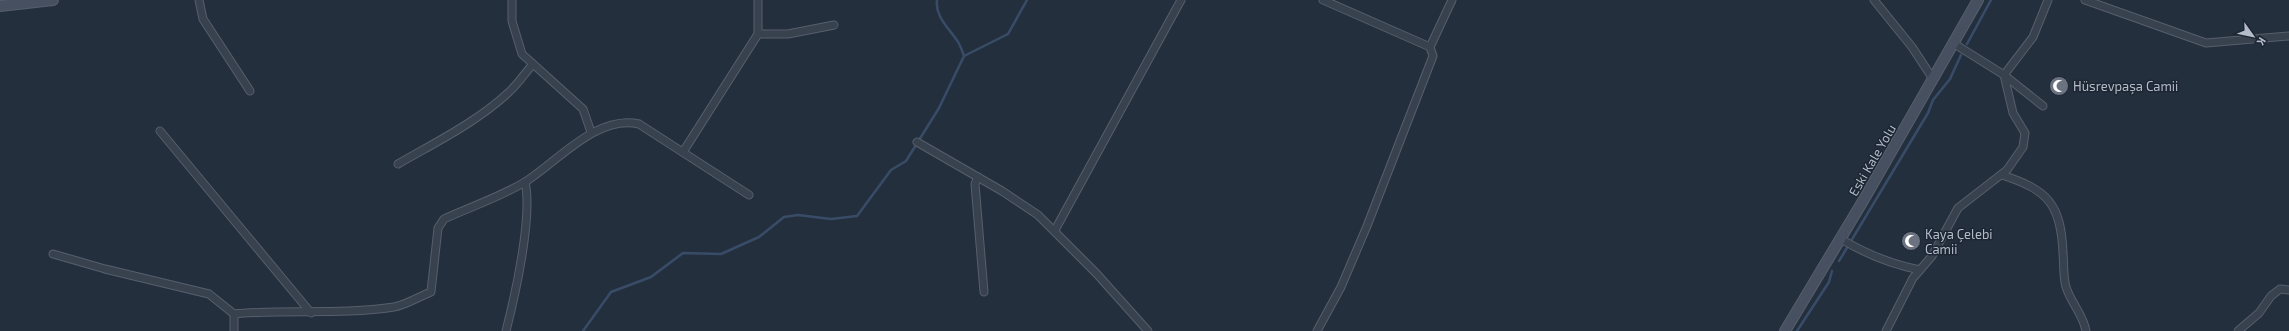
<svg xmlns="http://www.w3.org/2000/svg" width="2289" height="331" font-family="'Exo 2',sans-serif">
<rect width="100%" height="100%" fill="#242f3e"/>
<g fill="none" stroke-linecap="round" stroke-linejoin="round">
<!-- stream -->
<g stroke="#394c67" stroke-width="2.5">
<path d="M937,0c-2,16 10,26 19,39 4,5 6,11 8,17"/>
<path d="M1967,44l24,-44"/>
<path d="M1839,261l89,-148 5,-13 17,-21 11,-24"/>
<path d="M583,331l28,-39 40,-15 32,-24 38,1 38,-17 25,-20 14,-2 33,4 26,-3 34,-46 15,-9 33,-53 25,-52 44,-22 19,-34"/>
<path d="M1797,331l32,-49 3,-11"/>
</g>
<!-- street casing -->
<g stroke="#565f6c" stroke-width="9">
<g id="street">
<path d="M199,0l4,19 47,72"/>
<path d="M512,0v21l10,33 61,55 8,23"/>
<path d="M1874,0l38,47 21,32"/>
<path d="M2085,0l121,43 83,-7"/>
<path d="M758,34h30l46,-9"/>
<path d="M1953,43l51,32 39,31"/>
<path d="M1430,47l22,-47"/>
<path d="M160,131l151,182"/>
<path d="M917,142l85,49 36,24 58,58 52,58"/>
<path d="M683,152l75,-118v-34"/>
<path d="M398,164c38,-22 79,-42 111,-72 9,-8 16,-19 24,-28"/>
<path d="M2002,175c46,15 59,29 61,78 1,10 0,24 3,34 5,16 17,27 20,44"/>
<path d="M978,177l-3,7 9,108"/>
<path d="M1055,230l126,-230"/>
<path d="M1841,239c25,15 49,25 79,31l12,-14 26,-48 49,-38 16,-23 2,-14 -12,-20 -9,-38 29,-38 15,-37"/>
<path d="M53,254l52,15 104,25 25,20"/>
<path d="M234,331v-17c53,-5 107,1 160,-7 12,-2 26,-11 37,-15l7,-64 6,-9c26,-12 56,-22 81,-37 32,-20 72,-68 114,-58l110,71"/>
<path d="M506,331c9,-35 27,-115 19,-149"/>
<path d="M1317,331l24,-44 26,-61 66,-170 -3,-9 -107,-47"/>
<path d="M1886,331l27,-53 7,-8"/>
<path d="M2238,331l21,-18 12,-17 9,-7 9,1"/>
</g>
</g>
<!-- secondary casing -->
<g stroke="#565f6c" stroke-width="12">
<g id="secondary">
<path d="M0,6l53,-6"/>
<path d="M1785,331l78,-130 115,-201"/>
</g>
</g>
<!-- street -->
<use href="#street" stroke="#38414e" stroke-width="7"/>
<!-- secondary -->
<use href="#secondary" stroke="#465061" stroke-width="10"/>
</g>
<!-- icons -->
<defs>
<g id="mosque-disc" transform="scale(1)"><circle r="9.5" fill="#6b7280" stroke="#1d2633"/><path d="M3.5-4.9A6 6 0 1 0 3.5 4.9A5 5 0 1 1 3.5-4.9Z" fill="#fff"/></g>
</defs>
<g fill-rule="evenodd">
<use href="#mosque-disc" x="2059" y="86"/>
<use href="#mosque-disc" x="1911" y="241"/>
</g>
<g text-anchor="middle" stroke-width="3" stroke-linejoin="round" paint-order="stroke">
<!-- poi labels -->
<g font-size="13" fill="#b4bcc9" stroke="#1d2633" text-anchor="start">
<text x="2073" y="91">Hüsrevpaşa Camii</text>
<text x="1925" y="239">Kaya Çelebi<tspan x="1925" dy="15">Camii</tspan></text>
</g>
<!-- street labels -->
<g font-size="13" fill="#b4bcc9" stroke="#1d2633">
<text transform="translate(1872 160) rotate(-60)" y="5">Eski Kale Yolu</text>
</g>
</g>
<!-- north arrow -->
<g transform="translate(2253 36) rotate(123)" stroke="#1d2633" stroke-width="3" paint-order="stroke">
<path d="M0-3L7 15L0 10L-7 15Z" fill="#b4bcc9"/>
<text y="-6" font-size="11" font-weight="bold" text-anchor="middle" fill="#b4bcc9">K</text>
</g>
</svg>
